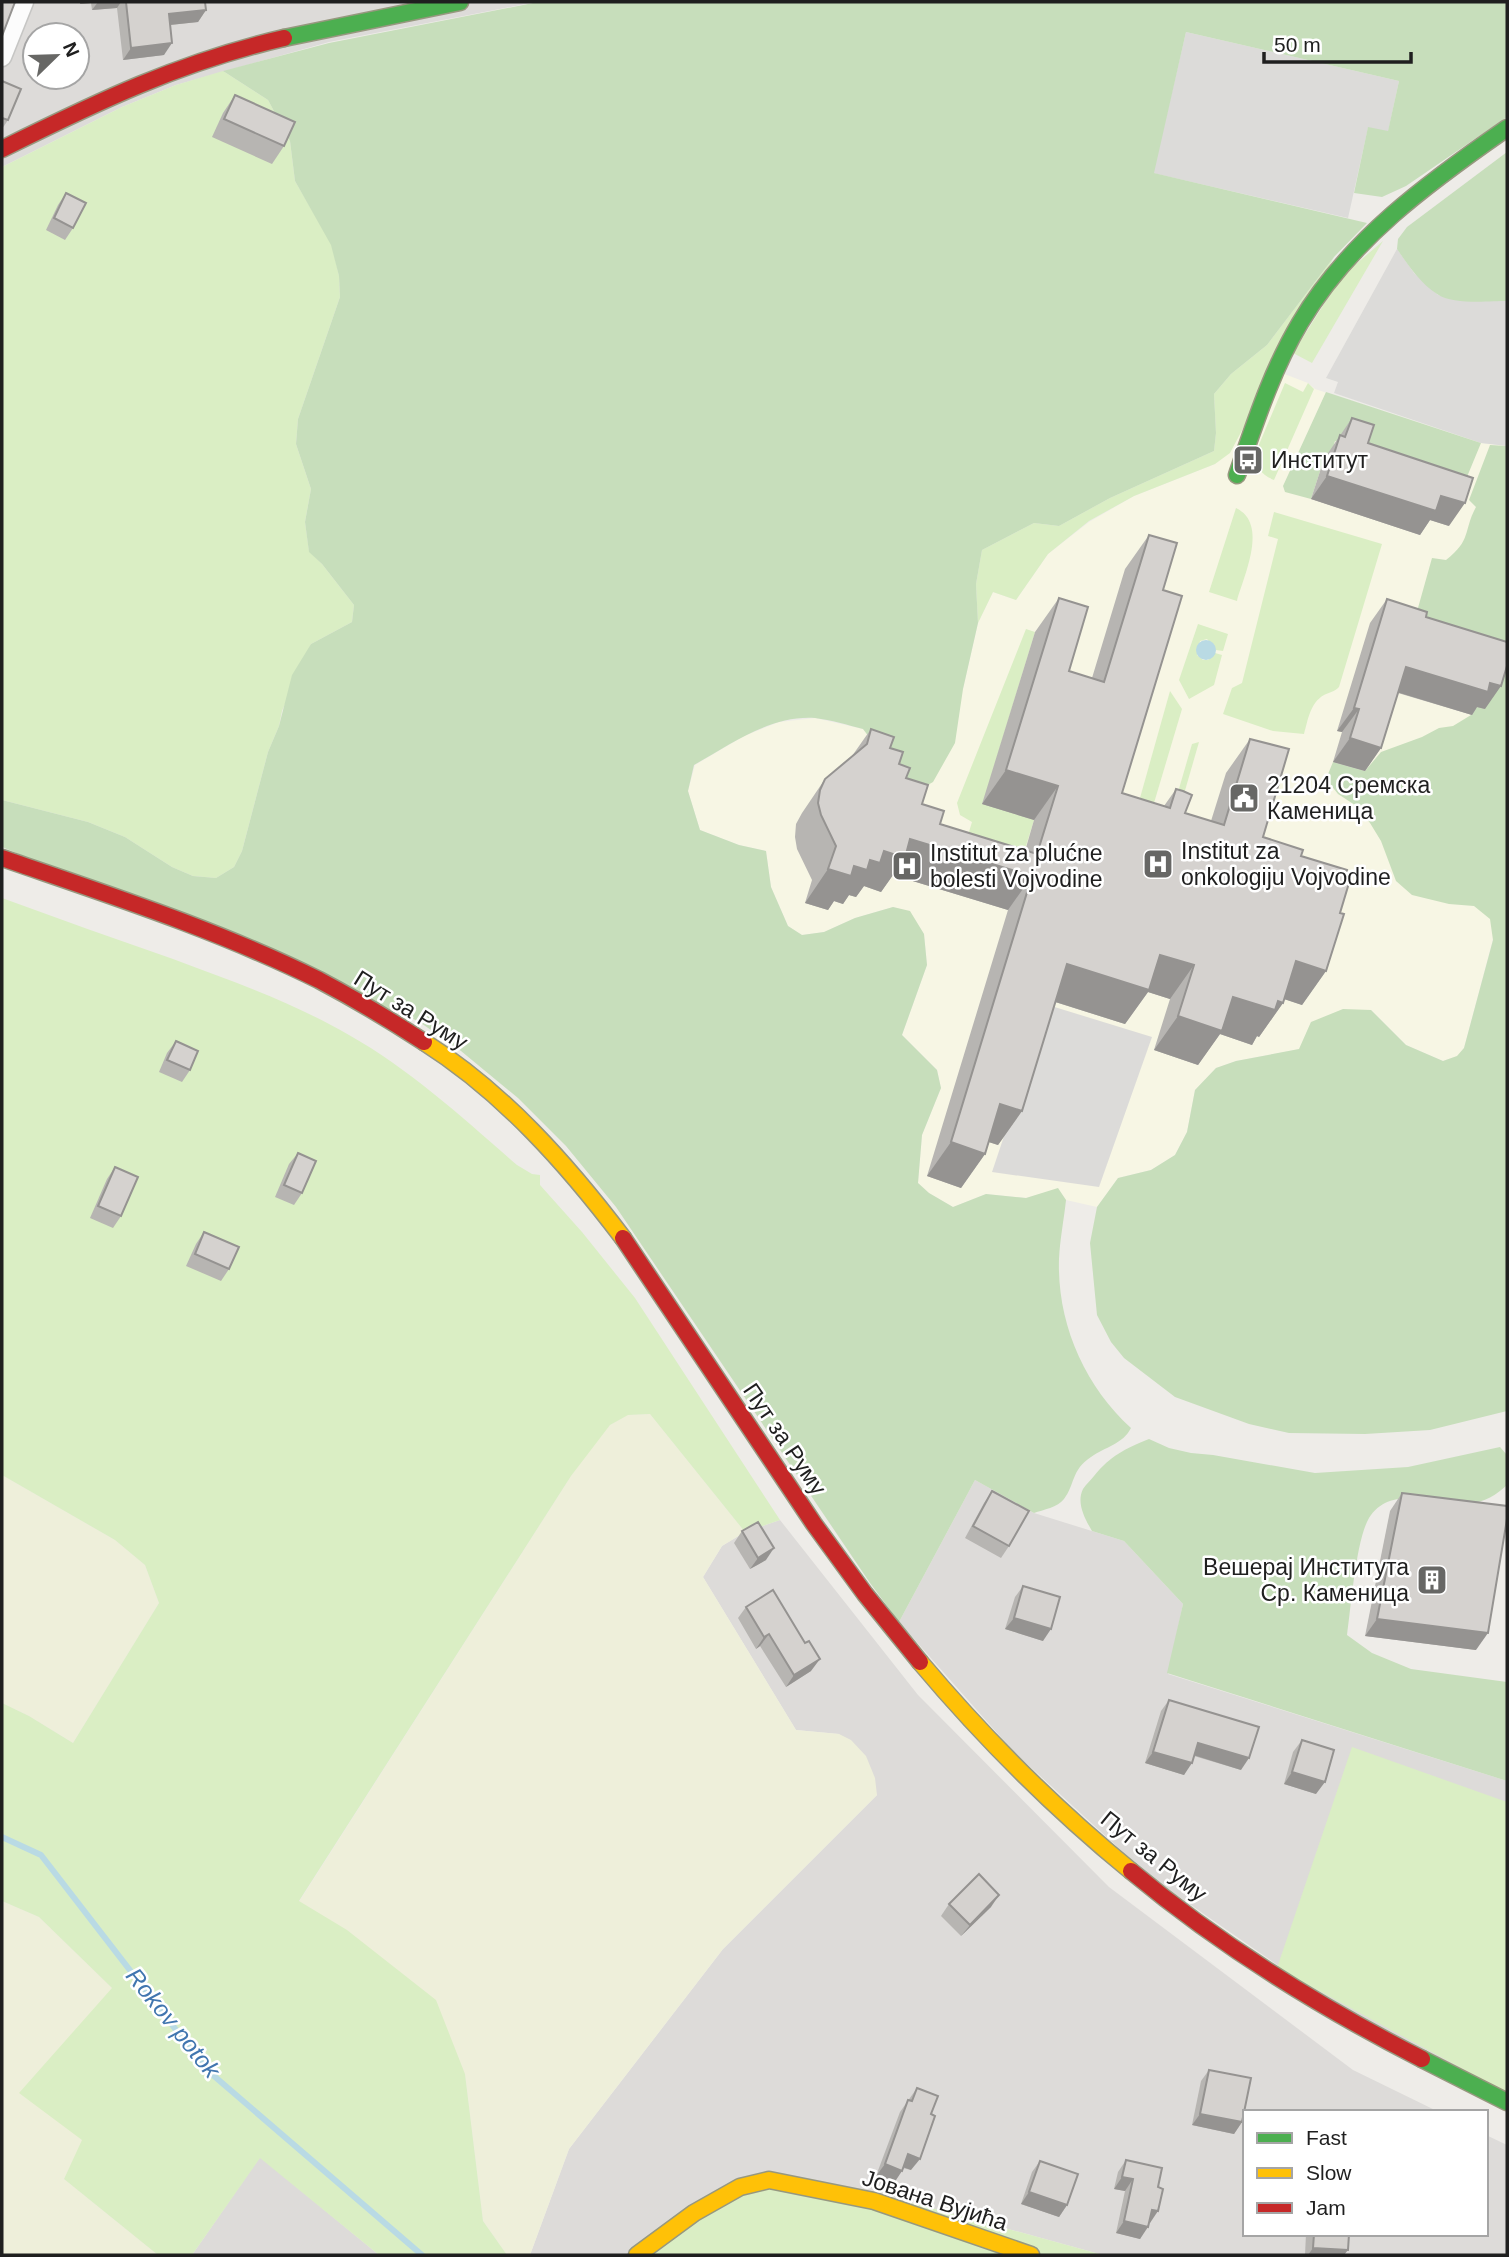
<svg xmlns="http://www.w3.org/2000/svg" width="1509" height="2257" font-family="Arial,sans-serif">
<rect width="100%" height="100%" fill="#eeece8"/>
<!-- residential -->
<g fill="#dddbd9" fill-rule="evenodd">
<path d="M2,2h534l-207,40 -153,43 -54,22 -120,60zM35,35h42v42h-42z"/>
<path d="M975,1480l59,33 90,28 59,63 -15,70 339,107v312l-172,-88 -186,-129 -136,-125 -114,-129z"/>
<path d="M780,1520l138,175 191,192 244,183 86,42h-194v122h241v-99l21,10v110h-404l-182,-50 -295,50h-96l39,-106 154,-200 154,-154 -38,-61 -43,-4 -93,-153 19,-31 23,-14z"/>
<path d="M260,2157l119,98h-187z"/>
</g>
<!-- education -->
<path fill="#f7f6e4" d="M1266,367l42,16 7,6 166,54 26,3 -14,493 -29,109 -6,8 -15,5 -37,-16 -35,-35 -60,12 -11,27 -64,12 -20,7 -21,22 -8,42 -12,23 -24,15 -33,8 -21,29 -31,-7 -8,-11 -32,9 -40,-4 -33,13 -24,-14 -11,-10 4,-48 19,-47 -4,-18 -35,-35 25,-70 -3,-31 -14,-22 -17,-5 -38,11 -31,14 -22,3 -14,-9 -17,-39 -5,-36 -27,-6 -39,-15 -12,-39 7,-26 49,-29 35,-14 36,-4 48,11 27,34 73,-74 15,-66 15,-31 23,8 32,-46 41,-32 45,-26 81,-32z"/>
<!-- religious -->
<g fill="#dcdbd9">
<path d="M1186,32l213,49 -11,51 -20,-4 -20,90 -195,-45z"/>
<path d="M1397,249l17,24 24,22 28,6h41v145l-26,-3 -147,-50 4,-11 -12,-4z"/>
<path d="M1048,1005l104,32 -53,150 -107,-15z"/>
</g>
<!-- farmland -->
<g fill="#eeefda">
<path d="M650,1414l95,118 -23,14 -19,31 93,153 43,4 12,6 15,16 9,22 2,17 -154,154 -154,200 -39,106h-23l-24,-34 -18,-147 -166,-172 272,-426 23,-32 16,-19 17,-10z"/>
<path d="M2,1475l113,65 30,25 14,38 -86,140 -44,-27 -27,-13z"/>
<path d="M2,1901l37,16 73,71 -29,152 -19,39 94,76h-156z"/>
</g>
<!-- grass -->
<g fill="#daeec4">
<path d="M223,71l45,29 22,41 5,40 37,64 7,31 1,21 -42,122 -2,25 15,45 -6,33 4,29 13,13 32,41 -2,17 -41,22 -29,67 -3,15 -11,26 -26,99 -8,16 -18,11 -23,-2 -21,-9 -47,-30 -37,-15 -86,-22v-633l120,-60 54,-22z"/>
<path d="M1383,241l-71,122 -19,-10 48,-76z"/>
<path d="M1334,257l-104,196 -15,11 -81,32 -45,25 -41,33 -32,46 -23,-8 -15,31 -2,-39 6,-34 52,-27 25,3 51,-28 104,-47 2,-18 -2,-39 17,-20 36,-29z"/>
<path d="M1285,383l18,9 5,-9 6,6 -40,91c-12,-5 -18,-12 -19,-26z"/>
<path d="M1236,508c33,16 8,67 1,93l-28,-9z"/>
<path d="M1274,512l108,32 -43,143c-5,5 -9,5 -15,8 -14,8 -16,25 -20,39l-31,-3 -50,-17 9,-26 10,-5 36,-144 -10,-3z"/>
<path d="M1198,624l30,10 -5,17 -7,-1 -9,-11 -7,2 -3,14 6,5h5l7,-7 7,2 -8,30 -25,14 -10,-19z"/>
<path d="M1026,629l9,3 -52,171 51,17 -21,68 -56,-17 15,-49 -12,-7 -3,-12z"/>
<path d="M1170,691l12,18 -28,94 -14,-5z"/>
<path d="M1199,742l-17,59 -6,-2 16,-55z"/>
<path d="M2,898c57,21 114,41 171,61 59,22 121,44 176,76 62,35 115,84 168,130l15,9 8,1v10l42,47 53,66 145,222 -35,12 -95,-118 -22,1 -18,10 -39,51 -272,425 48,29 89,70 29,74 18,147 24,34h-128l-119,-97 -68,97h-34l-94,-76 18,-39 -63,-47 93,-105 -73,-71 -37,-16v-198l27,13 44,27 86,-140 -14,-38 -30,-25 -113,-65z"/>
<path d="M1352,1747l155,55v291l-230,-125z"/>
<path d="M773,2180l148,25 182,50h-477z"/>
</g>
<!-- forest -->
<g fill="#c7debb">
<path d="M538,2h969v115l-101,69 -24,11 -28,-4 14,-66 20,4 11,-50 -213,-49 -32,141 213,50 -33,34 -67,88 -36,29 -17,20 2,39 -2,18 -104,47 -51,28 -25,-3 -52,27 -6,34 2,39 -15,66 -8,54 -22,39 -21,12 -49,-65c-15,-4 -32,-9 -48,-11 -44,-3 -84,26 -121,47l-6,26 12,39 39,15 27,6 5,36 17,39 14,9 22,-3 31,-14 38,-11 17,4 14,23 3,31 -25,70 35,35 4,18 -19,47 -4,48 11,10 24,14 33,-13 40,4 32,-10 8,12c-2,19 -6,39 -7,59 -2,64 25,126 72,169 -8,16 -26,19 -40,29 -20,13 -16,28 -27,42 -6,8 -21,11 -30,14l-59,-33 -76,142 -29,-39 -254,-376 -50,-61 -48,-48 -57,-47 -43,-30 -416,-174v-47l86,22 37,15 47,30 21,9 23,2 18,-11 8,-16 26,-99 11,-26 13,-51 19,-31 41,-22 2,-17 -32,-41 -13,-12 -4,-30 6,-33 -15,-45 2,-25 42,-122 -1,-21 -8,-31 -36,-64 -5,-40 -22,-41 -45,-29 106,-28z"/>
<path d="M1507,152v149c-19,0 -54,4 -70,-7 -17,-11 -29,-29 -40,-45l1,-10 9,-12z"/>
<path d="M1326,392l155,51 -24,58 -122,-60 -6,20 -5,-2 -13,40 -26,-7 -2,-6z"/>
<path d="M1490,445l17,1v965l-77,19 -65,4 -76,-1 -40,-9 -74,-27 -51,-39 -13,-16 -14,-27 -7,-72 7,-36 21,-29 33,-8 24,-15 12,-23 8,-42 21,-22 20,-7 63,-12 12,-27 32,-13 28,1 35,35 37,16 14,-5 7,-8 29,-108 -3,-21 -16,-13 -25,-2 -37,-9 -16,-14 -15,-40 -11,-18 -12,-16 -20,-13 -12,-15 7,-17 32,9 16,-19 41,-15 17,-9 14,-2 18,-11 3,-9 -65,-66 23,-82 14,2c26,-20 17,-29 30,-53l-7,-7z"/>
<path d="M1149,1439l20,9 22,5 22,2 102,18 93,-6 92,-20 7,8v30c-9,9 -24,18 -37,18 -32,0 -80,-19 -101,15 -13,22 -18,89 -22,117l25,18 39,16 96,13v99l-340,-108 16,-69 -59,-63 -32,-10c-7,-12 -16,-28 -9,-42 3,-5 8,-9 11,-13 17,-21 31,-27 55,-37z"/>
</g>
<!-- water -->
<circle fill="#b9dae4" cx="1206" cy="650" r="10"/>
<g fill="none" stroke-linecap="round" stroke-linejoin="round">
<!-- stream -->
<path stroke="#b9dae4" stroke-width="6" d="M2,1837l39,18 166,215 215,185"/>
<!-- street casing -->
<g stroke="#c6c6c4" stroke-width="21">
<path id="street" d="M2,57l22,-55"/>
</g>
<!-- fast casing -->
<g stroke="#97987f" stroke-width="19">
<g id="fast">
<path d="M284,38l176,-36"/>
<path d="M1237,475c18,-52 35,-105 63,-152 49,-83 129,-141 207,-195"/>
<path d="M1422,2059l85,43"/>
</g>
</g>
<!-- slow casing -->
<g stroke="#97987f" stroke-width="19">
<g id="slow">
<path d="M424,1042c79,50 143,122 199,196"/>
<path d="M920,1662c64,76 134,146 211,209"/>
<path d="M637,2255l57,-42 46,-26 29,-7 105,21 157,54"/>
</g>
</g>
<!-- jam casing -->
<g stroke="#97987f" stroke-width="19">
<g id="jam">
<path d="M2,149c95,-47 178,-87 282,-111"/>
<path d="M2,858c107,37 216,72 317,122 36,19 71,40 105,62"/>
<path d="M623,1238l191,286 51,70 55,68"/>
<path d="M1131,1871c89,74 189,136 291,188"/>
</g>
</g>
<!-- street -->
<use href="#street" stroke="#fcfcfc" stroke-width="18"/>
<!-- fast -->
<use href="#fast" stroke="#4caf50" stroke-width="16"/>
<!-- slow -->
<use href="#slow" stroke="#ffc107" stroke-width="16"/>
<!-- jam -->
<use href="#jam" stroke="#c62828" stroke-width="16"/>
</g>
<!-- wall -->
<g fill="#b7b5b2">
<path d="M80,2h125l1,8 -8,12 -28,3 -6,30 -41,5 -6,-52 -25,2 -1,-7 -11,1z"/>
<path d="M2,81l6,39 -6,9z"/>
<path d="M235,95l49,51 -12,18 -60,-27 11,-24z"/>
<path d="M66,193l7,35 -8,12 -19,-10 12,-25z"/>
<path d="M1352,418l16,25 81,83 -19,-6 -10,15 -109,-36 13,-40z"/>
<path d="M1149,535l14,55 -41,203 42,13 12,-17 9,24 26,8 15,-48 24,-34 13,98 38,19 43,25 -4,32 -14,58 -24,34 -18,-6 -1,4 -24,34 -2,-1 -5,9 -32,-11 -22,31 -44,-15 16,-51 -22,-7 -23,32 -70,-22 -33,109 -24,34 -9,-3 -4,12 -24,34 -34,-12 81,-266 -115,-35 -12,17 -17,-6 -8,11 -7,-2 -6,9 -9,-3 -6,9 -23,-7 7,-23 -15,-31 -2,-12 1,-13 6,-11 23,-34 27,-23 19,-27 19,19 16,30 16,26 18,20 85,27 9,-31 -52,-16 53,-172 24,-34 10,73 23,7 33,-109z"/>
<path d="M1387,599l39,18 59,92 -8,-2 -5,8 -74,-22 -17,55 -16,23 -32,-9 9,-30 -5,-1 33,-108z"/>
<path d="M176,1041l14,29 -8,12 -23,-10 8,-19z"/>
<path d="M298,1153l4,40 -8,12 -19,-8 14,-33z"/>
<path d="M115,1167l6,49 -8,12 -23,-10 17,-39z"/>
<path d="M204,1232l25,37 -8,12 -35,-15 10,-22z"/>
<path d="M992,1491l17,55 -8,12 -36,-20 19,-35z"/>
<path d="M1402,1493l74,157 -111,-14 25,-125z"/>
<path d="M742,1531l24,29 -16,9 -16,-26z"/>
<path d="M1023,1586l20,55 -38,-12 10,-32z"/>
<path d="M746,1607l65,64 -25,16 -26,-41 -4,3 -18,-31z"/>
<path d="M1169,1700l72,70 -47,-14 -10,19 -39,-12 16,-52z"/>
<path d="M1302,1740l14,54 -32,-10 9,-32z"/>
<path d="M949,1904l42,3 -30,29 -20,-20z"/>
<path d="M1209,2070l33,52 -8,12 -42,-9 9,-44z"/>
<path d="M917,2088l-6,82 -8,-2 -9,15 -18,-7 24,-64z"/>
<path d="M1126,2160l24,63h-1l-9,16 -24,-6 9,-42 -11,-2 4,-17z"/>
<path d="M1040,2161l27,44 -8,12 -38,-13 11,-32z"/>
<path d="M1306,2234h43l-5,21h-39z"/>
</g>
<!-- shaded-wall -->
<g fill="#959391">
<path d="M81,2h11l-1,1 -11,1z"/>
<path d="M98,2h23l-4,6 -25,2z"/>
<path d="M206,10l-8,12 -38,4 9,-12z"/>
<path d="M172,43l-8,12 -41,5 8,-12z"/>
<path d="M1327,476l114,20 24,7 -16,23 -19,-6 -10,15 -109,-36z"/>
<path d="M1406,667l84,16 11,3 -16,23 -8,-2 -5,8 -82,-25z"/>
<path d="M1354,708l5,1 -17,23 -5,-1z"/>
<path d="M1350,738l31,10 -16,23 -32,-9z"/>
<path d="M1006,770l52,16 -24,34 -52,-16z"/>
<path d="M910,839l122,37 -24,34 -115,-35 -12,17 -17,-6 -8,11 -7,-2 -6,9 -9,-3 -6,9 -23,-7 23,-34 26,-3 16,-6 14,-9z"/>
<path d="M1160,955l34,10 -24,34 -22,-7 -23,32 -82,-26 24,-34z"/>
<path d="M1296,961l30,10 -24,34 -30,-10z"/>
<path d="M1233,997l45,4 5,2 -24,34 -2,-1 -5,9 -32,-11 -22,31 -44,-15 24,-34z"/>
<path d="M1000,1104l22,7 -24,34 -22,-7z"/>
<path d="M951,1142l34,12 -24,34 -34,-12z"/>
<path d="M774,1548l-8,12 -16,9 8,-11z"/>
<path d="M1014,1618l37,11 -8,12 -38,-12z"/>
<path d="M1377,1619l111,14 -12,17 -111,-14z"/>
<path d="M769,1634l-9,12 -4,3 8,-12z"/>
<path d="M820,1659l-9,12 -25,16 8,-12z"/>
<path d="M1198,1743l51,15 -8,12 -51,-16z"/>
<path d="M1153,1752l39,11 -8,12 -39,-12z"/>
<path d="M1292,1772l33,10 -9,12 -32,-10z"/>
<path d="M999,1895l-8,12 -30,29 9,-11z"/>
<path d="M1200,2114l42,8 -8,12 -42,-9z"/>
<path d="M908,2154l12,5 -9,11 -11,-4z"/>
<path d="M885,2164l17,7 -8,12 -18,-7z"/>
<path d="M1122,2177l11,2 -8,12 -11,-2z"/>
<path d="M1029,2192l38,13 -8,12 -38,-13z"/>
<path d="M1152,2210l6,1 -8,12 -7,-2z"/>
<path d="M1124,2221l24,6 -8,12 -24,-6z"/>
<path d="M1313,2248l35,2 -4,5h-36z"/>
</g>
<!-- building -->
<g fill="#d5d2cf" stroke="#959391" stroke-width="2">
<path d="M2,2h13l-13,34z"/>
<path d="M126,2h79l1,8 -37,4 3,29 -41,5z"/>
<path d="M2,81l19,8 -13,31 -6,-2z"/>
<path d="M235,95l60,27 -11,24 -60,-27z"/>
<path d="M66,193l20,10 -13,25 -19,-10z"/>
<path d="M1352,418l22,7 -6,18 105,35 -8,25 -24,-7 -5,15 -109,-35 13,-41 5,2z"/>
<path d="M1149,535l28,8 -14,47 19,6 -60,197 48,15 6,-19 7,2 9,4 -7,18 39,12 26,-86 39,10 -26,88 40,13 -2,6 46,14 -3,11 5,2 -9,30 4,1 -18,57 -30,-10 -13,42 -5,-2 -3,9 -42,-13 -11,34 -44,-15 16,-51 -34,-10 -11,35 -82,-26 -45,147 -22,-7 -15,50 -34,-12 81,-266 -122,-37 -5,19 -21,-7 -4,12 -10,-3 -3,10 -13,-4 -3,10 -23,-7 8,-23 -15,-31 -3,-12 2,-13 5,-11 42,-35 4,-15 23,8 -4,11 13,4 -4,12 11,4 -4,10 22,7 -6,19 22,7 -4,13 97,30 21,-68 -52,-16 53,-172 29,9 -19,64 35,11z"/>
<path d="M1387,599l40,13 -1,5 81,25v24l-6,20 -11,-3 -2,9 -82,-25 -25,81 -31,-10 9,-29 -5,-1z"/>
<path d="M176,1041l22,10 -8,19 -23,-10z"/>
<path d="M298,1153l18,8 -14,32 -18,-8z"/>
<path d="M115,1167l23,10 -17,39 -23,-10z"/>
<path d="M204,1232l35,15 -10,22 -34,-15z"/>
<path d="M992,1491l37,20 -20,35 -36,-20z"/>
<path d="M1402,1493l105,13v13l-19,114 -111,-14z"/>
<path d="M758,1522l16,26 -16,10 -16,-27z"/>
<path d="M1023,1586l37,11 -9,32 -37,-11z"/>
<path d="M773,1590l32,53 4,-2 11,18 -26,16 -25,-41 -5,3 -18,-30z"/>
<path d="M1169,1700l90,27 -10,31 -51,-15 -6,20 -39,-11z"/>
<path d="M1302,1740l32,10 -9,32 -33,-10z"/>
<path d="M979,1874l20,21 -29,30 -21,-21z"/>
<path d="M1209,2070l42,8 -9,44 -42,-8z"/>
<path d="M917,2088l21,8 -7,18 4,2 -15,43 -12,-5 -6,17 -17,-7 23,-64 4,1z"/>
<path d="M1126,2160l36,8 -4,19 5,2 -5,22 -6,-1 -4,17 -24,-6 9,-42 -11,-2z"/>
<path d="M1040,2161l38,13 -11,31 -38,-13z"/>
<path d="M1314,2234h35l-1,16 -35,-2z"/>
</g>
<!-- icons -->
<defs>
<g id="bus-square" transform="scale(1.575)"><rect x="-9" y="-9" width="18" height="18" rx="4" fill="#676765" stroke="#fff"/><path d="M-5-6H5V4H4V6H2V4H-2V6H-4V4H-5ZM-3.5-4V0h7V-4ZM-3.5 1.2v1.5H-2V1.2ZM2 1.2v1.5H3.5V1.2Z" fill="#fff"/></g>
<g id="civic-square" transform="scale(1.575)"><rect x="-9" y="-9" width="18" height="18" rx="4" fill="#676765" stroke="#fff"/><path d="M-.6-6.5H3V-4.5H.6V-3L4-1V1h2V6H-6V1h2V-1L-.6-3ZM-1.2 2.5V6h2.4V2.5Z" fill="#fff"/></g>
<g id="hospital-square" transform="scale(1.575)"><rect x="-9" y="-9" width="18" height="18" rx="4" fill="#676765" stroke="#fff"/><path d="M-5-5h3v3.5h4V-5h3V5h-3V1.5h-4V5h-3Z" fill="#fff"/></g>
<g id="building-square" transform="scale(1.575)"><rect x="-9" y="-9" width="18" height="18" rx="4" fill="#676765" stroke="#fff"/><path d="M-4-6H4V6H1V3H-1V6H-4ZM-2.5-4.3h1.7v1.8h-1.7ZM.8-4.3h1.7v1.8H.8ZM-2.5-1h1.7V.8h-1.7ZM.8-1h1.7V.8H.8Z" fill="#fff"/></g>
</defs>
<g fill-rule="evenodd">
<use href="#bus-square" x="1248" y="460"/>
<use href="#civic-square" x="1244" y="798"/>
<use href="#hospital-square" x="1158" y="864"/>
<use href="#hospital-square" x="907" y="866"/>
<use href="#building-square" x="1432" y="1580"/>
</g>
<g text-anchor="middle" stroke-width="5" stroke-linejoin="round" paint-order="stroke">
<!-- poi labels -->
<g font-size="23" fill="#1f1f1f" stroke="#fff" text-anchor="start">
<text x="1271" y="468">Институт</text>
<text x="1267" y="793">21204 Сремска<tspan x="1267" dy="26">Каменица</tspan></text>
<text x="1181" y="859">Institut za<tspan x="1181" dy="26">onkologiju Vojvodine</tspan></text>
<text x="930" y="861">Institut za plućne<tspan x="930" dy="26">bolesti Vojvodine</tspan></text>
<text x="1409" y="1575" text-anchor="end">Вешерај Института<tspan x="1409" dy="26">Ср. Каменица</tspan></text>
</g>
<!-- street labels -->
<g font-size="23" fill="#1f1f1f" stroke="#fff">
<text transform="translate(411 1010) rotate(32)" y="8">Пут за Руму</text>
<text transform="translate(785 1439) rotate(56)" y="8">Пут за Руму</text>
<text transform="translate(1154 1856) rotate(39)" y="8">Пут за Руму</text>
<text transform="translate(935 2200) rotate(18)" y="8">Јована Вујића</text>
</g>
<!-- water labels -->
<g font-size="24" font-style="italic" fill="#4176af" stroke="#fff">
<text transform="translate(173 2023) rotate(51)" y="8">Rokov potok</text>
</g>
</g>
<!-- border -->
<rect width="1509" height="2257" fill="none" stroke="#1f1f1f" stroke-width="7"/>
<!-- legend -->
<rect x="1243" y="2110" width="245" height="126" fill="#ffffff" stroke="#a5a5a5" stroke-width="2"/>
<rect x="1257" y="2133" width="35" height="10" fill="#4caf50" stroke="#a5a5a5" stroke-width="2"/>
<text x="1306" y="2145" font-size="21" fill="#1f1f1f">Fast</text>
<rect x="1257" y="2168" width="35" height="10" fill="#ffc107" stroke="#a5a5a5" stroke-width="2"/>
<text x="1306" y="2180" font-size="21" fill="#1f1f1f">Slow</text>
<rect x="1257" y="2203" width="35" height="10" fill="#c62828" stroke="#a5a5a5" stroke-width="2"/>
<text x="1306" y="2215" font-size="21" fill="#1f1f1f">Jam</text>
<!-- north arrow -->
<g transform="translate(56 56) rotate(67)"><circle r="33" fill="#ffffff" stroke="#a5a5a5" stroke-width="2"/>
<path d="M0-5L12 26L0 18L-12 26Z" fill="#676765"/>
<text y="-10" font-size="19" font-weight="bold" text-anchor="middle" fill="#1f1f1f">N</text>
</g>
<!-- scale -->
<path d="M1264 52v10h147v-10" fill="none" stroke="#1f1f1f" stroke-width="3.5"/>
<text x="1274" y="52" font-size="21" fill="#1f1f1f" stroke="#ffffff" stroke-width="5" paint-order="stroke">50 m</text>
</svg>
